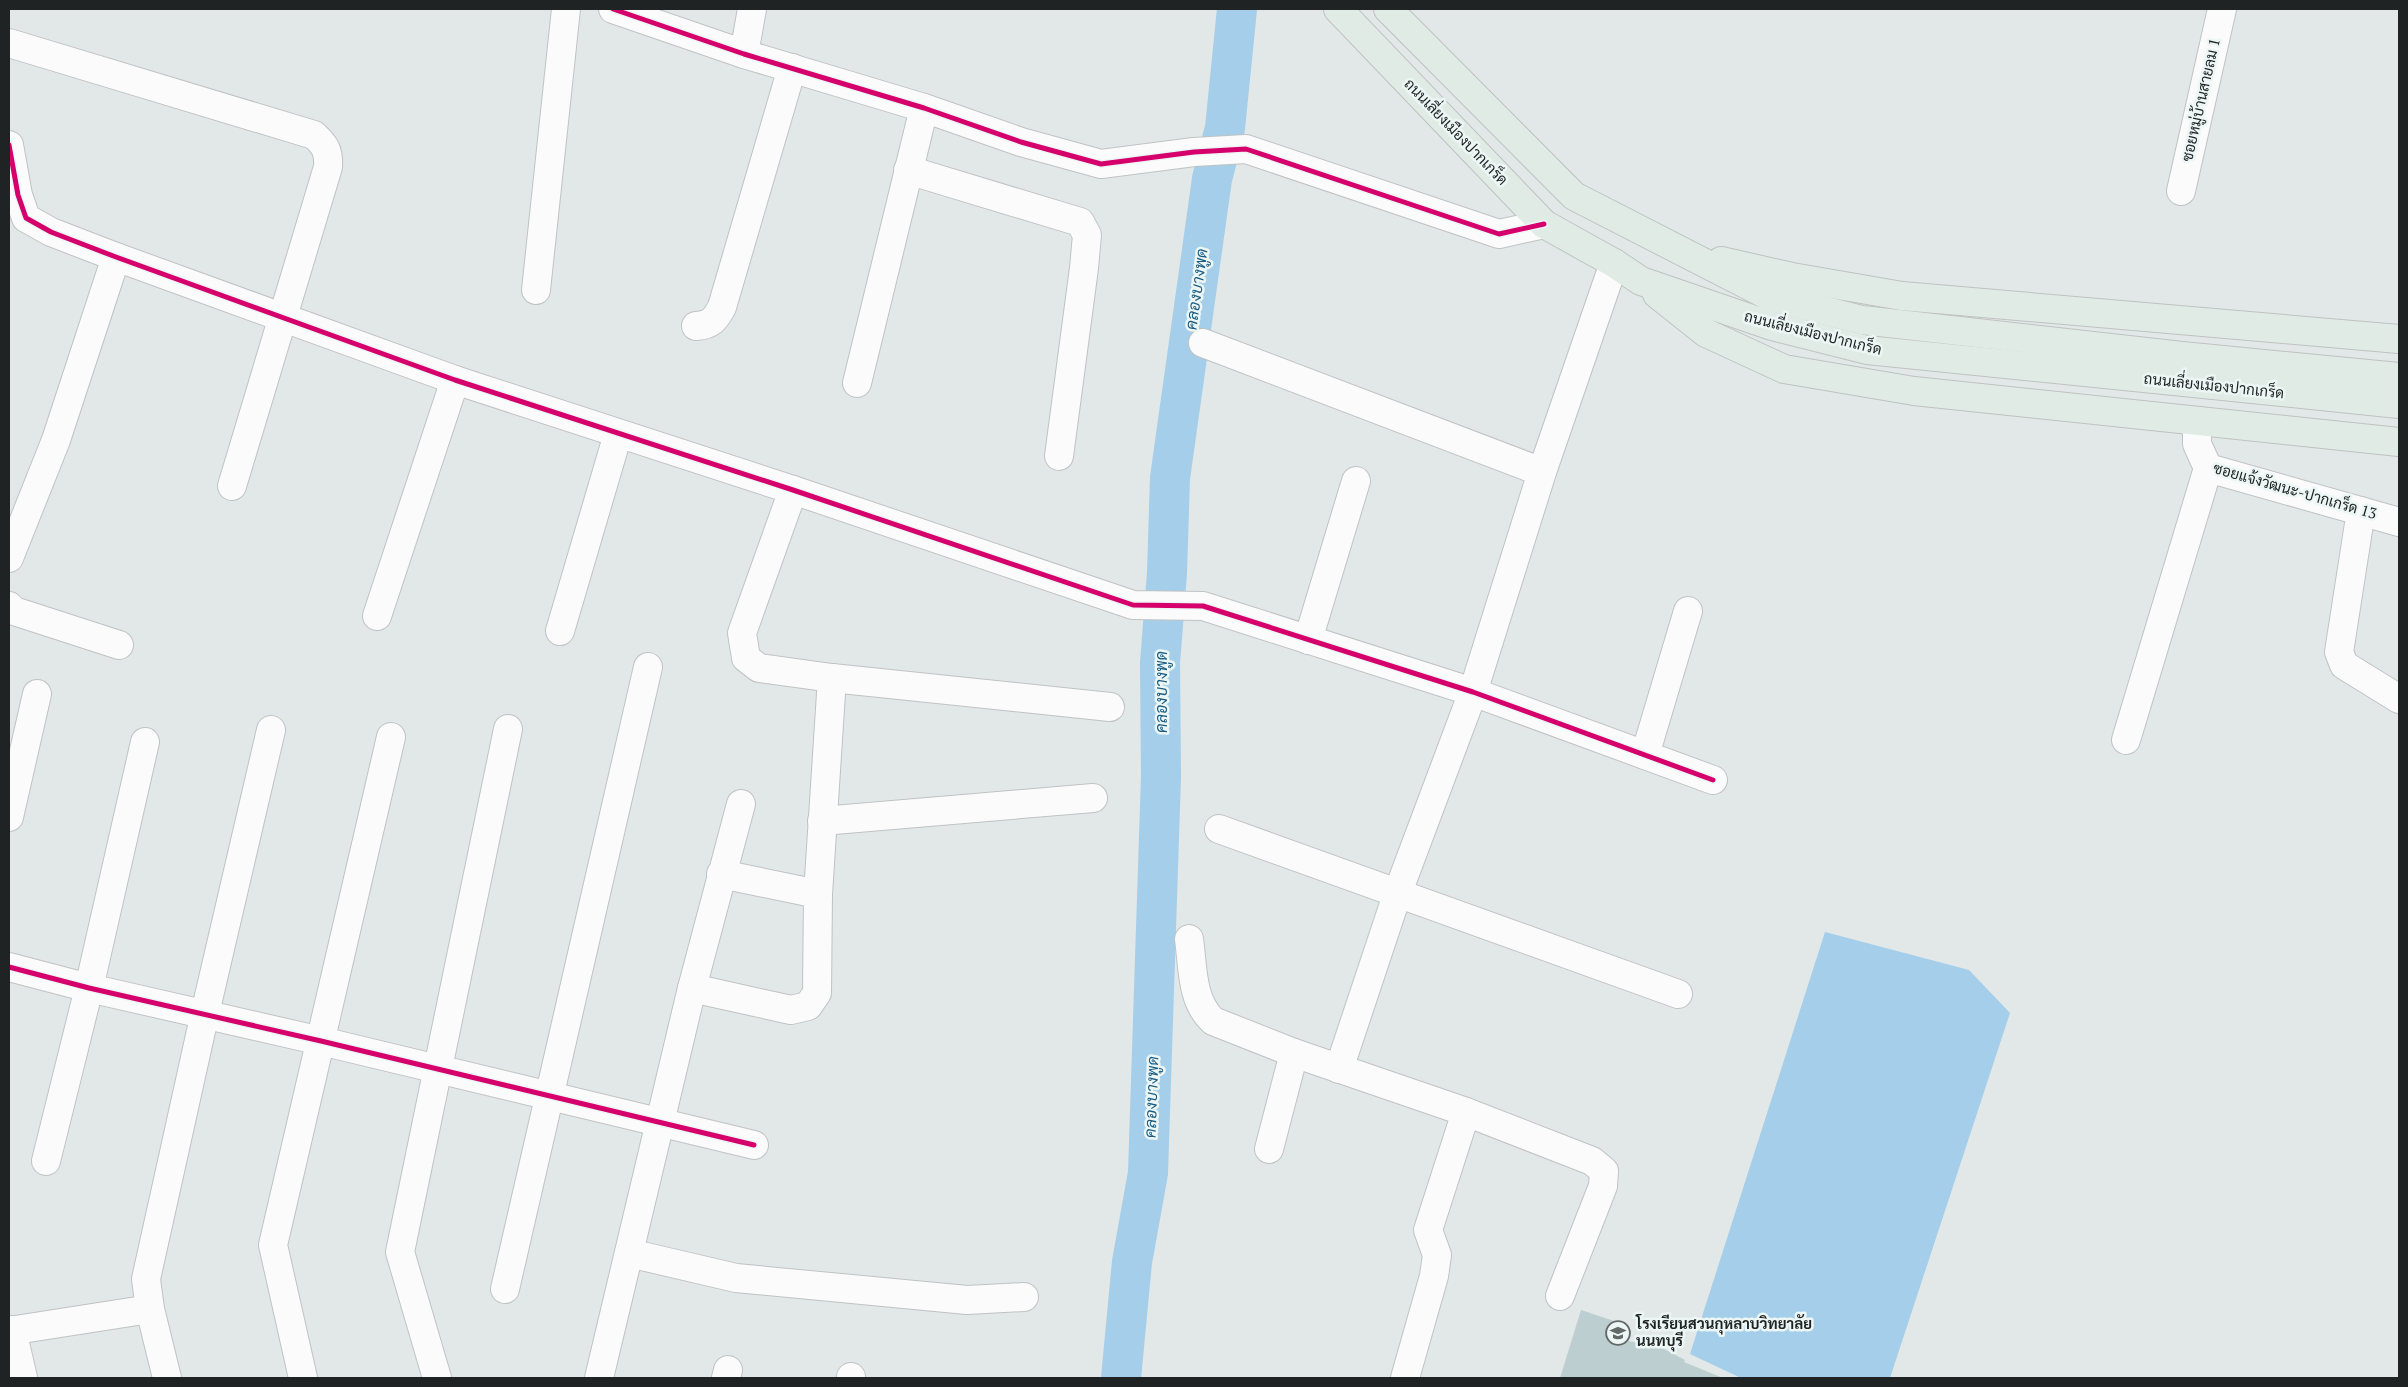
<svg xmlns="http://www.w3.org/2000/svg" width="2408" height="1387" font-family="'PT Serif',Sarabun,serif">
<rect width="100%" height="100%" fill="#e2e7e7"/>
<!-- water -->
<path fill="#a4cee9" d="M1825,932l144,38 41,43 -120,365h-149l-51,-24z"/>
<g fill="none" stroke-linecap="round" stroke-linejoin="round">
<!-- river -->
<path stroke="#a4cee9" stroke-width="40" d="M1121,1378l11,-116 16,-89 13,-397 -1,-113 7,-90 3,-95 42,-299 13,-51 12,-119"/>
</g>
<!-- building -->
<path fill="#bdced1" d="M1581,1310l48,16 -5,14 40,9 21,11 -1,2 39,16h-163z"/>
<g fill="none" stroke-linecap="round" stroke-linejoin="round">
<!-- minor casing -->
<g stroke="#bfc3c3" stroke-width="30">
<g id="minor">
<path d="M613,9l131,45 180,54 97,34 80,22 93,-12 52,-3 253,85 45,-10"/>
<path d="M9,43l305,92c11,10 15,16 14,32l-96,319"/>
<path d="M744,54l8,-45"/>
<path d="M9,145l9,50 8,23 25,14 65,25 339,123 338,110 340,115 70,1 270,86 240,88"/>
<path d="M908,170l172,52 7,13 -3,33 -25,188"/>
<path d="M2181,191l41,-182"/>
<path d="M536,290l30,-281"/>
<path d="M696,326c15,-1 19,-6 26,-19l70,-239"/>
<path d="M1203,343l339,129"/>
<path d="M857,383l67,-275"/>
<path d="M2197,421v23l11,24 191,54"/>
<path d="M793,490l-51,143 4,25 13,10 73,10 278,29"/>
<path d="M2361,511l-22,141 5,13 55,34"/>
<path d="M9,558l47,-118 60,-183"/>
<path d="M9,606l5,5 105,34"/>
<path d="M377,616l78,-236"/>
<path d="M560,631l58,-197"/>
<path d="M1308,640l48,-159"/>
<path d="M2126,740l82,-272"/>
<path d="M1645,755l43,-144"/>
<path d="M9,817l28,-123"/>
<path d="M822,821l271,-23"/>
<path d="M1219,829l459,165"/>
<path d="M721,874l97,20"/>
<path d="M1189,939c4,28 2,62 24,82l81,32 172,59 126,49 12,10 -1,15 -43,110"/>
<path d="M9,967l80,21 232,53 433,104"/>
<path d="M692,988l99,22 17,-4 9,-13 1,-99 14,-216"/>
<path d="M1339,1069l59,-177 75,-200 69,-220 72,-209"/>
<path d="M1269,1149l25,-96"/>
<path d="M46,1161l43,-173 56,-246"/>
<path d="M629,1253l107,25 231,22 57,-3"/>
<path d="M505,1289l143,-622"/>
<path d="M12,1330l11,48"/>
<path d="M9,1331l141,-22"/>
<path d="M167,1378l-17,-69 -4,-30 59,-266 66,-283"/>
<path d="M303,1378l-30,-133 118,-508"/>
<path d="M437,1378l-37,-126 108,-523"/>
<path d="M599,1378l93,-390 49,-184"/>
<path d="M726,1378l2,-8"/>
<path d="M851,1378v-1"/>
<path d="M1405,1378l29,-102 3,-21 -9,-25 38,-118"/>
</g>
</g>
<!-- major casing -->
<g stroke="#bfc2c2" stroke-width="30">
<g id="major">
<path d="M1338,9l206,215 70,39 27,18 131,45 95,24 532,54"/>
<path d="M1388,9l186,187 197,101 91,23 320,36 217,21"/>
<path d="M1721,261l71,16 110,19 497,43"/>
<path d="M1657,294l49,39 78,36 130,22 485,51"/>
</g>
</g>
<!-- minor -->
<use href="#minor" stroke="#fbfbfb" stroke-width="28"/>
<!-- major -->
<use href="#major" stroke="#e1ebe5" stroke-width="28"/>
<!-- cycleway casing -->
<g stroke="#ecf7f5" stroke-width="8">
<g id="cycleway">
<path d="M613,9l131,45 180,54 97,34 80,22 93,-12 52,-3 253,85 45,-10"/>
<path d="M9,145l9,50 8,23 25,14 65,25 339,123 338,110 340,115 70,1 270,86 240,88"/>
<path d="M9,967l80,21 232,53 433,104"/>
</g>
</g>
<!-- cycleway -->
<use href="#cycleway" stroke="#d6006c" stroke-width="5"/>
</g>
<!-- icons -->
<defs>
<g id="school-ring" transform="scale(1.25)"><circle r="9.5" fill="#ecf7f5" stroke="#636868" stroke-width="1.5"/><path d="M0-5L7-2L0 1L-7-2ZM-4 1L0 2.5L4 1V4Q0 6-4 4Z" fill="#636868"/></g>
</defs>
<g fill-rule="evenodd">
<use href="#school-ring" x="1618" y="1333"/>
</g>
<g text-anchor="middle" stroke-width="5" stroke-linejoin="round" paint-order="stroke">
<!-- street labels -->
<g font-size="15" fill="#1f2323" stroke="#ecf7f5">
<text transform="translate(2201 100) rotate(-77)" y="5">ซอยหมู่บ้านสายลม 1</text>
<text transform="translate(1456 132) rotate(46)" y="5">ถนนเลี่ยงเมืองปากเกร็ด</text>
<text transform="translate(1813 333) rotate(14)" y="5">ถนนเลี่ยงเมืองปากเกร็ด</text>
<text transform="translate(2214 386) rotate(6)" y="5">ถนนเลี่ยงเมืองปากเกร็ด</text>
<text transform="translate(2295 491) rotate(16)" y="5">ซอยแจ้งวัฒนะ-ปากเกร็ด 13</text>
</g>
<!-- poi labels -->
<g font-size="15" font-weight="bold" fill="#1f2323" stroke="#ecf7f5" text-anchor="start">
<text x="1636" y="1329">โรงเรียนสวนกุหลาบวิทยาลัย<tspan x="1636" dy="17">นนทบุรี</tspan></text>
</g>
<!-- water labels -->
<g font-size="16" font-style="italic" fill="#1b5c82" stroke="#ecf7f5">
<text transform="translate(1196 289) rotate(-82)" y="6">คลองบางพูด</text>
<text transform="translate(1161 692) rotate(-90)" y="6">คลองบางพูด</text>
<text transform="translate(1151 1097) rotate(-88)" y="6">คลองบางพูด</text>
</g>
</g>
<!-- border -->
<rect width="2408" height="1387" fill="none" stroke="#1f2323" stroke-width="20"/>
</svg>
